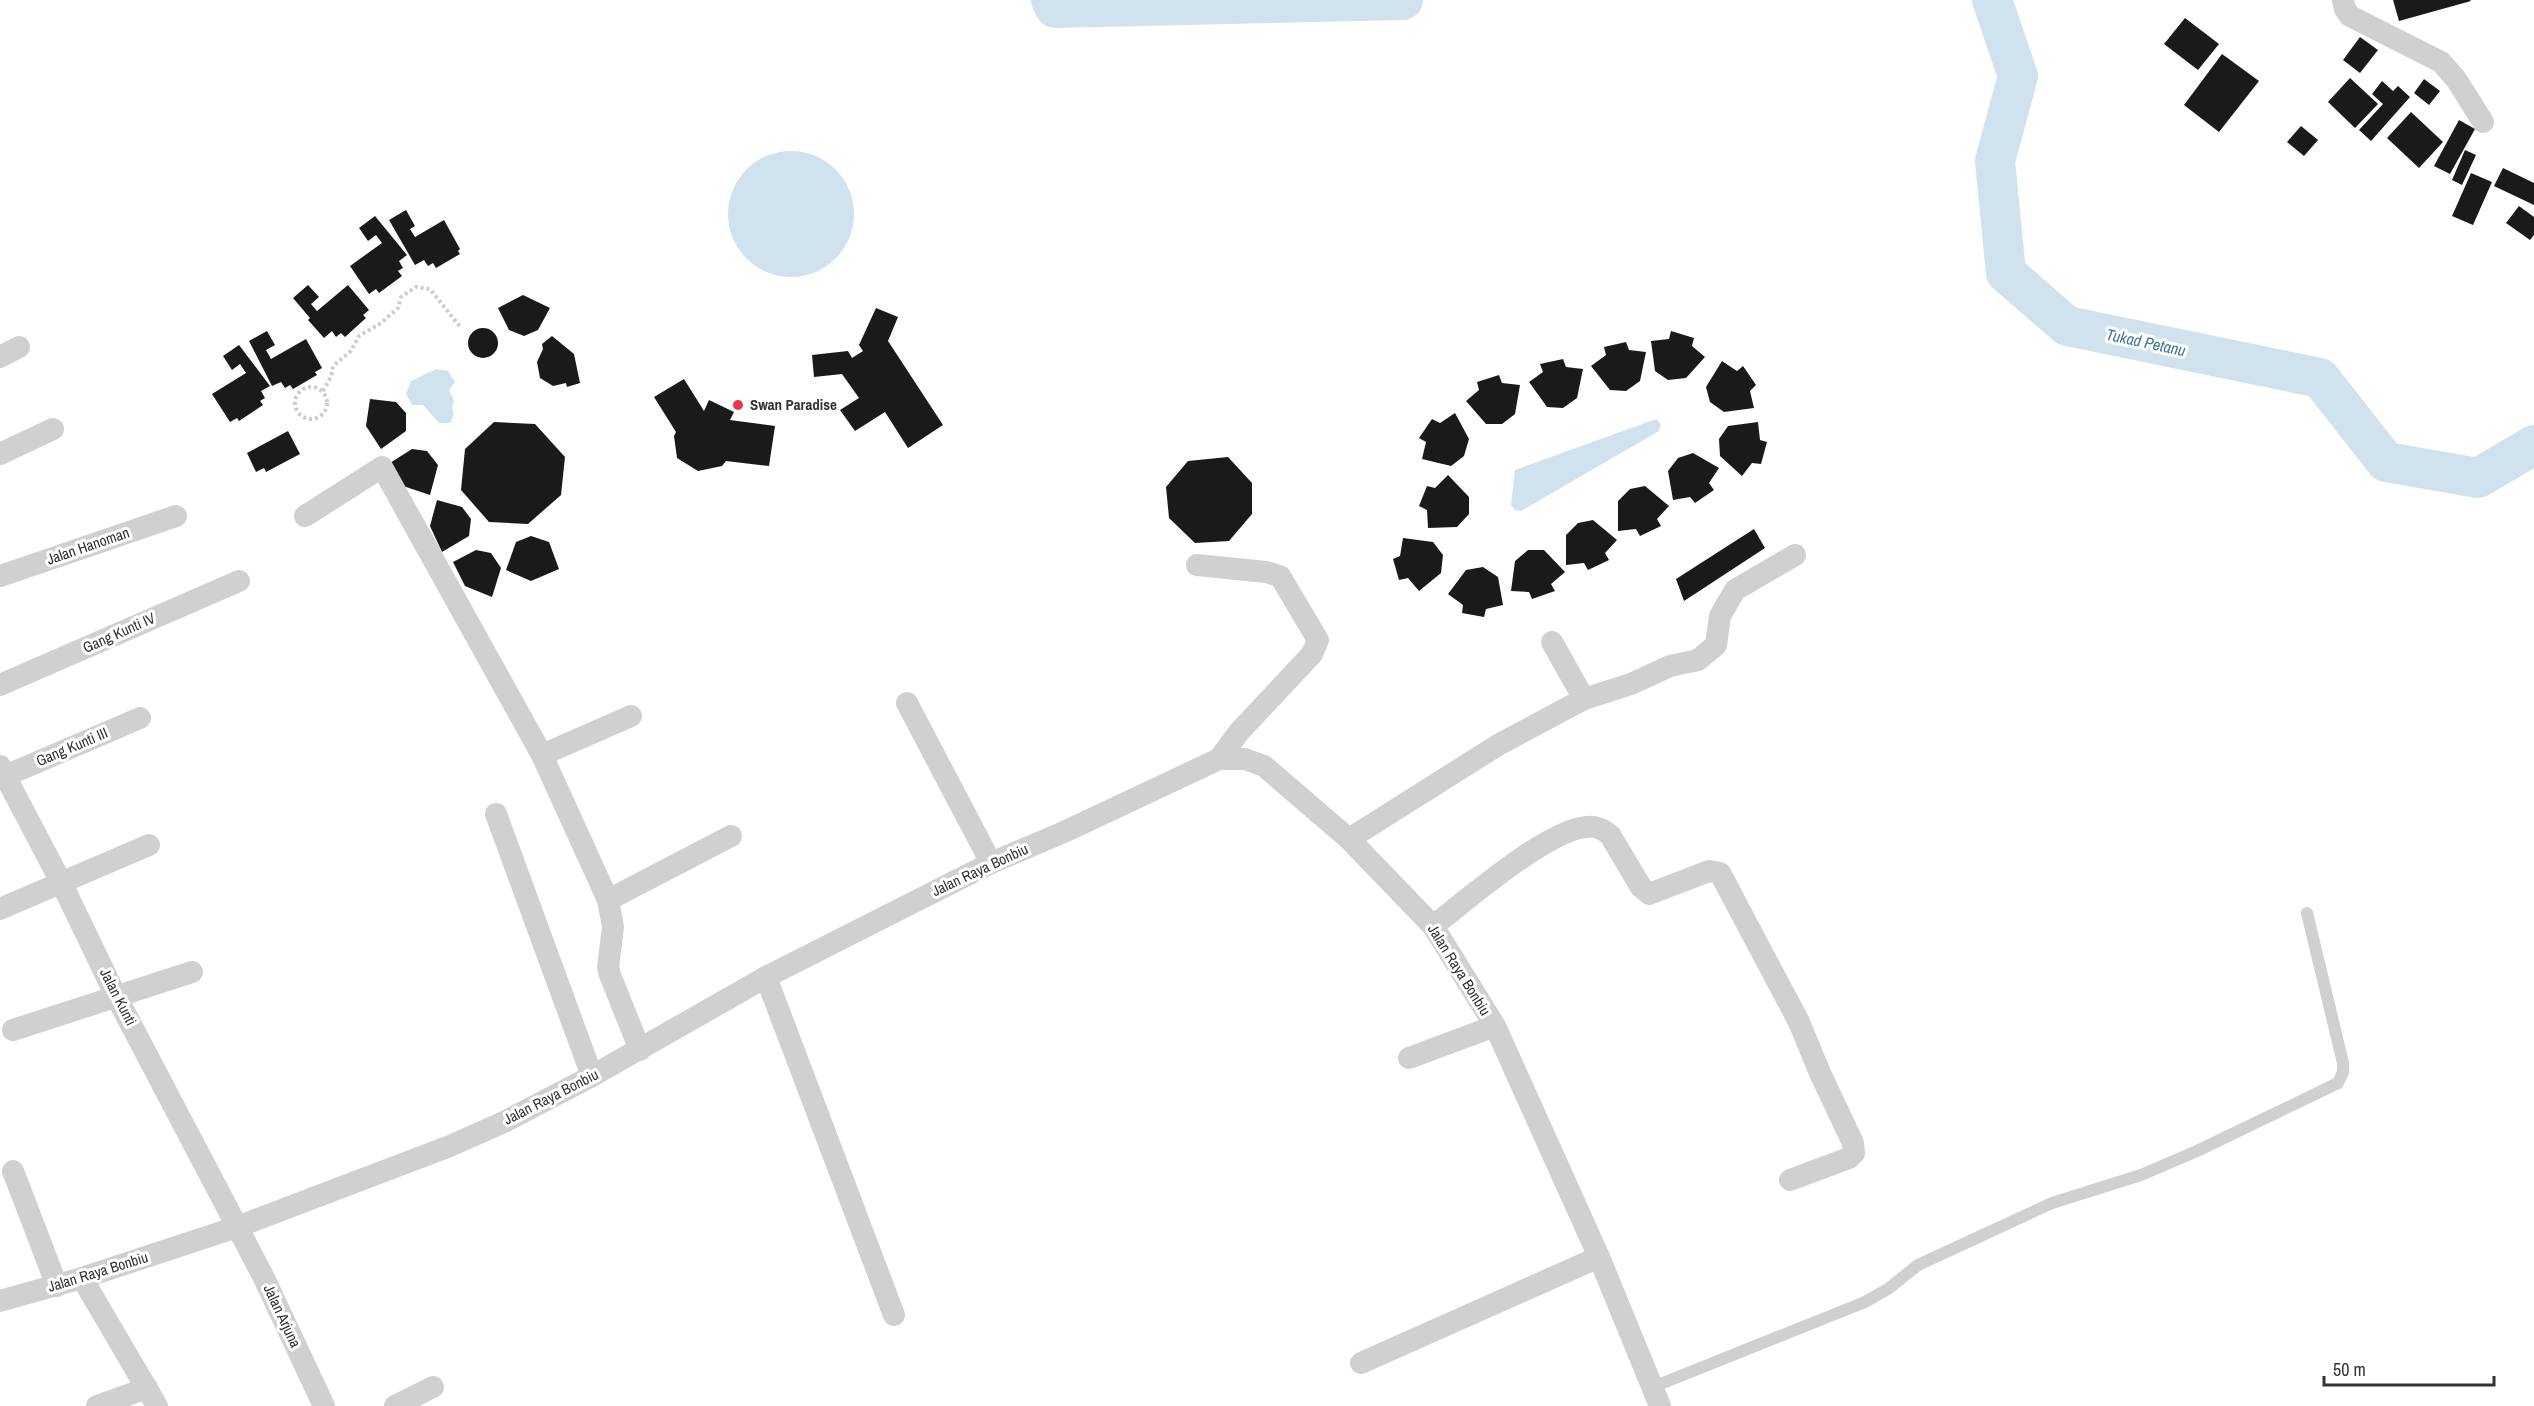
<svg xmlns="http://www.w3.org/2000/svg" width="2534" height="1406" font-family="'Archivo Narrow',sans-serif">
<rect width="100%" height="100%" fill="#fff"/>
<!-- water -->
<g fill="#cfe2ee">
<circle cx="791" cy="214" r="63"/>
<path d="M436,369l12,2 7,11 -6,8 5,11 -2,7 2,6 -4,9h-11l-16,-18h-11l-6,-11 5,-13z"/>
<path d="M1656,419l5,5 -2,7 -138,80 -6,-1 -4,-5 4,-35z"/>
</g>
<g fill="none" stroke-linecap="round" stroke-linejoin="round">
<!-- river -->
<g stroke="#cfe2ee" stroke-width="40">
<path d="M1051,0l4,8 348,-8"/>
<path d="M1992,0l26,76 -23,85 11,112 61,53 253,52 66,84 92,16 56,-33"/>
</g>
</g>
<!-- building -->
<g fill="#1a1a1a">
<path d="M2393,0h77l1,1 -72,20z"/>
<path d="M2185,18l34,26 -21,26 -34,-26z"/>
<path d="M2360,37l18,13 -18,23 -17,-13z"/>
<path d="M2222,54l37,27 -40,51 -35,-27z"/>
<path d="M2350,78l28,26 -23,24 -27,-26z"/>
<path d="M2424,79l16,12 -11,14 -15,-12z"/>
<path d="M2382,81l11,10 5,-5 12,11 -39,44 -12,-11 24,-26 -11,-10z"/>
<path d="M2411,112l32,30 -24,26 -32,-30z"/>
<path d="M2459,120l16,9 -25,45 -16,-8z"/>
<path d="M2301,126l17,14 -14,16 -17,-14z"/>
<path d="M2465,150l11,5 -14,30 -10,-5z"/>
<path d="M2503,168l31,15v22l-40,-19z"/>
<path d="M2471,173l21,9 -19,43 -21,-9z"/>
<path d="M2519,206l15,11v18l-4,5 -24,-17z"/>
<path d="M406,210l9,16 -5,3 5,8 29,-17 16,29 -2,2 2,3 -24,14 -3,-5 -5,3 -4,-6 -9,5 -26,-45z"/>
<path d="M375,216l32,39 -8,6 4,7 -5,3 4,5 -23,17 -3,-4 -7,5 -19,-28 32,-23 -6,-8 -8,6 -9,-13z"/>
<path d="M308,285l11,12 -8,7 6,7 31,-26 21,25 -6,5 3,3 -21,19 -4,-4 -5,4 -4,-6 -8,7 -16,-18 2,-2 -17,-20z"/>
<path d="M523,295l27,13 -12,22 -14,6 -15,-6 -11,-22z"/>
<path d="M876,308l22,9 -10,24 55,84 -35,23 -23,-36 -30,19 -15,-21 19,-12 -17,-24 -28,3 -2,-22 36,-4 4,7 11,-7 -4,-6z"/>
<circle cx="483" cy="343" r="15"/>
<path d="M267,331l8,14 -9,5 5,9 35,-20 16,29 -7,4 2,3 -24,14 -3,-4 -5,3 -4,-6 -9,4 -23,-45z"/>
<path d="M1671,331l23,7 -2,8 13,11 -19,21 -18,2 -13,-9 -4,-30 18,-2z"/>
<path d="M552,336l22,18 6,29 -13,4 -1,-4 -13,3 -13,-8 -3,-16 6,-13 -1,-5z"/>
<path d="M1626,342l3,8 17,2 -6,29 -14,10 -16,-1 -19,-24 15,-11 -2,-8z"/>
<path d="M239,345l31,41 -9,5 4,7 -5,3 3,4 -24,16 -2,-3 -7,4 -18,-28 34,-21 -6,-9 -8,6 -9,-14z"/>
<path d="M1563,359l3,8 17,2 -6,29 -14,10 -16,-1 -18,-25 14,-10 -3,-8z"/>
<path d="M1722,361l15,10 6,-5 13,19 -6,6 4,17 -30,4 -14,-10 -4,-15z"/>
<path d="M1499,375l3,8 18,2 -5,29 -13,10h-16l-20,-23 13,-11 -2,-8z"/>
<path d="M684,379l20,32 5,-11 25,12 -4,8 45,6 -6,40 -43,-5 -4,5 -24,5 -21,-13 -3,-22 2,-4 -22,-35z"/>
<path d="M370,399l26,3 10,11v18l-25,18 -15,-23z"/>
<path d="M1455,413l14,26 -5,17 -13,10 -29,-7 4,-17 -7,-4 13,-19 8,4z"/>
<path d="M494,422l41,2 30,33 -4,38 -33,29 -39,-2 -28,-32 4,-41z"/>
<path d="M1758,422l2,18 7,2 -6,22 -9,-1 -10,13 -22,-20 -1,-17 9,-13z"/>
<path d="M288,431l12,23 -34,18 -2,-4 -8,4 -9,-19z"/>
<path d="M412,449l15,2 11,14 -8,30 -27,-9 -13,-23z"/>
<path d="M1693,453l26,15 -10,15 5,7 -19,13 -5,-6 -17,3 -5,-29 10,-13z"/>
<path d="M1228,457l24,26v31l-23,27 -34,2 -26,-25 -3,-31 22,-26z"/>
<path d="M1448,475l21,22v17l-12,13 -29,1 -1,-18 -8,-4 8,-20 8,2z"/>
<path d="M1645,486l24,20 -12,13 4,7 -21,10 -4,-7 -18,2v-30l12,-12z"/>
<path d="M437,500l25,7 9,12 -2,17 -27,16 -12,-26z"/>
<path d="M1593,520l24,20 -12,13 4,7 -21,10 -4,-7 -18,2v-30l12,-12z"/>
<path d="M1754,529l11,19 -81,53 -8,-22z"/>
<path d="M531,536l18,6 10,27 -28,12 -25,-11 10,-28z"/>
<path d="M1403,538l30,4 10,13 -2,18 -22,18 -11,-13 -9,2 -6,-21 7,-3z"/>
<path d="M476,550l15,3 10,15 -9,29 -27,-11 -12,-24z"/>
<path d="M1528,550h16l21,22 -14,12 4,7 -23,8 -3,-7 -18,-1 4,-30z"/>
<path d="M1483,567l15,10 5,28 -17,4 -2,8 -22,-4 1,-8 -15,-11 18,-24z"/>
</g>
<g fill="none" stroke-linecap="round" stroke-linejoin="round">
<!-- path -->
<g stroke="#cdcdcd" stroke-width="4" stroke-dasharray="3 3" stroke-linecap="butt">
<circle cx="311" cy="403" r="16"/>
<path d="M323,391l8,-14 2,-11 18,-15 8,-15 22,-13 17,-15 3,-11 15,-10 14,2 31,39"/>
</g>
<!-- lane -->
<path stroke="#d0d0d0" stroke-width="12" d="M1653,1387l212,-85 23,-13 30,-24 134,-62 89,-28 56,-24 141,-68 5,-11v-9l-36,-150"/>
<!-- street -->
<g stroke="#d0d0d0" stroke-width="22">
<path d="M2343,0l2,9 5,7 91,46 15,17 27,43"/>
<path d="M0,357l19,-10"/>
<path d="M0,454l53,-25"/>
<path d="M305,516l77,-49 160,288 66,145 5,27 -5,40 2,8 30,75"/>
<path d="M1197,565l69,7 14,4 38,64 -6,14 -73,78 -20,27"/>
<path d="M0,576l176,-60"/>
<path d="M1552,642l32,57"/>
<path d="M0,685l239,-104"/>
<path d="M907,703l84,160"/>
<path d="M542,755l89,-39"/>
<path d="M0,766l62,118 54,112 148,282 60,128"/>
<path d="M5,776l135,-58"/>
<path d="M496,814l96,262"/>
<path d="M1349,839l149,-94 86,-46 47,-15 39,-18 28,-6 18,-15 4,-29 15,-26 60,-35"/>
<path d="M608,900l123,-64"/>
<path d="M0,909l149,-64"/>
<path d="M1433,926c32,-24 123,-105 161,-99 7,1 11,4 16,8l31,52 8,7 60,-23 11,2 79,149 21,51 33,70 1,10 -5,5 -59,22"/>
<path d="M766,977l128,338"/>
<path d="M13,1030l179,-58"/>
<path d="M1409,1058l86,-32"/>
<path d="M13,1171l44,115"/>
<path d="M82,1278l75,128"/>
<path d="M0,1301l82,-23 155,-51 213,-81 54,-24 88,-46 174,-99 225,-114 73,-31 155,-73h26l19,7 85,73 84,87 62,100 104,231 61,149"/>
<path d="M1361,1363l238,-106"/>
<path d="M97,1406l50,-18"/>
<path d="M395,1406l38,-19"/>
</g>
</g>
<!-- markers -->
<circle fill="#e63946" stroke="#fff" stroke-width="2" cx="738" cy="405" r="6"/>
<g text-anchor="middle" stroke-width="6" stroke-linejoin="round" paint-order="stroke">
<!-- poi labels -->
<g font-size="15" font-weight="bold" fill="#333" stroke="#fff" text-anchor="start">
<text x="750" y="410">Swan Paradise</text>
</g>
<!-- street labels -->
<g font-size="15" fill="#333" stroke="#fff">
<text transform="translate(88 546) rotate(-19)" y="5">Jalan Hanoman</text>
<text transform="translate(119 633) rotate(-24)" y="5">Gang Kunti IV</text>
<text transform="translate(72 747) rotate(-23)" y="5">Gang Kunti III</text>
<text transform="translate(980 870) rotate(-25)" y="5">Jalan Raya Bonbiu</text>
<text transform="translate(1459 970) rotate(58)" y="5">Jalan Raya Bonbiu</text>
<text transform="translate(118 997) rotate(63)" y="5">Jalan Kunti</text>
<text transform="translate(551 1097) rotate(-27)" y="5">Jalan Raya Bonbiu</text>
<text transform="translate(98 1272) rotate(-17)" y="5">Jalan Raya Bonbiu</text>
<text transform="translate(282 1316) rotate(65)" y="5">Jalan Arjuna</text>
</g>
<!-- water labels -->
<g font-size="16" font-style="italic" fill="#3f7597" stroke="#fff">
<text transform="translate(2146 342) rotate(12)" y="6">Tukad Petanu</text>
</g>
</g>
<!-- scale -->
<path d="M2324 1376v9h170v-9" fill="none" stroke="#333333" stroke-width="3"/>
<text x="2333" y="1376" font-size="18" fill="#333333" stroke="#ffffff" stroke-width="4.5" paint-order="stroke">50 m</text>
</svg>
